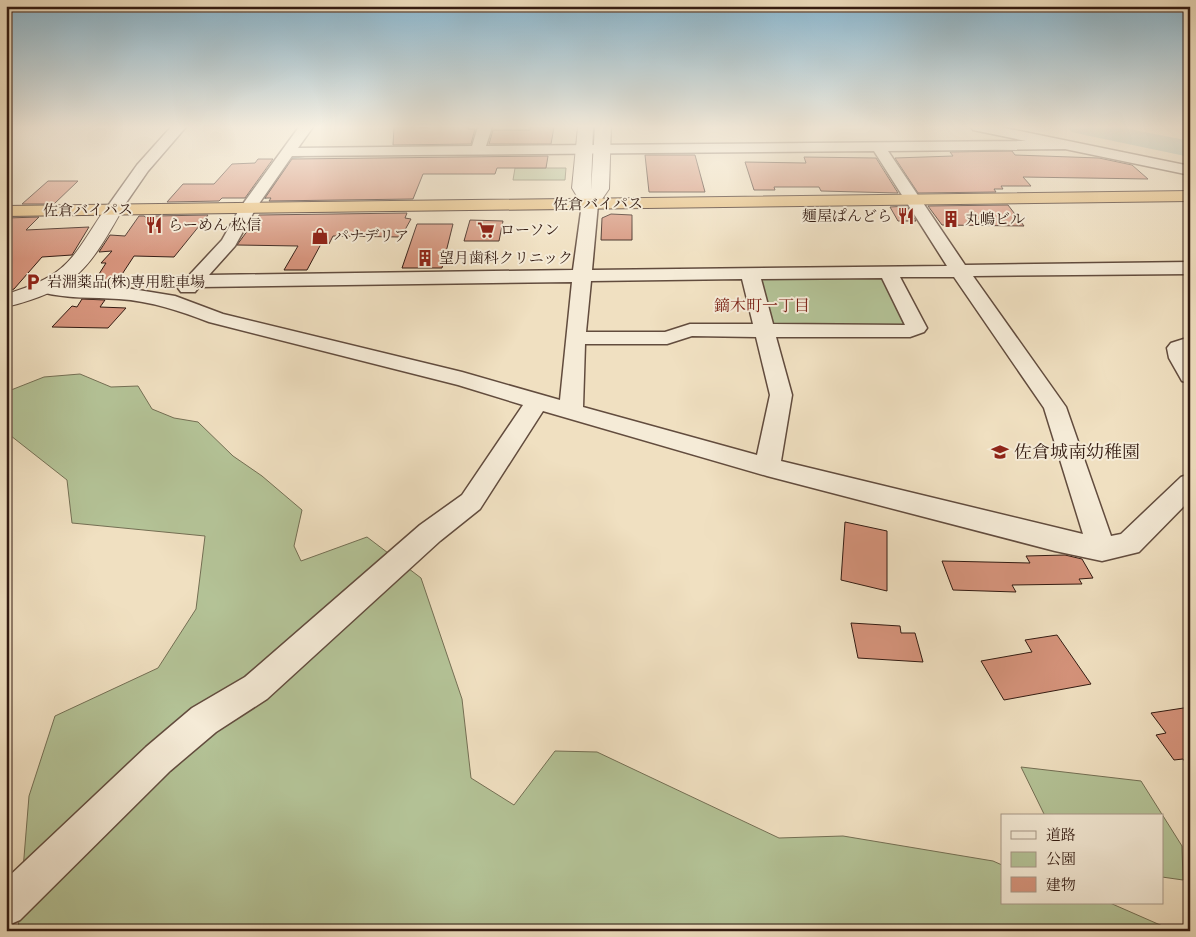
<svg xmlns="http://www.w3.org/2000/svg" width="1196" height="937" font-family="Alegreya,'Noto Serif JP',serif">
<rect width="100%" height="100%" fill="#f0e0c1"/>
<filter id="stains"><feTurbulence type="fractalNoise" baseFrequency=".004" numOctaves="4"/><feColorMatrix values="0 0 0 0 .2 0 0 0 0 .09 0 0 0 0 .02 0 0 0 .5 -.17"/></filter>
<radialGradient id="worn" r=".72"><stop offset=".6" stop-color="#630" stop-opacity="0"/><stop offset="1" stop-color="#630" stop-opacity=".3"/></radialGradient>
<!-- green -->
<g fill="#b4c397" stroke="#746f54">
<path d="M515,168h51l-1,12h-52z"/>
<path d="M880,276l7,4 23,44 -5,4 -122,1 -10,-6 -15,-44z"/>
<path d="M80,374l31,13 27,-1 14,23 22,9 24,4 35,34 29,20 40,34 -8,36 7,15 66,-24 54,41 41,121 9,79 43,27 41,-54 42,1 182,86 64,-2 150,25 9,4v38h108l64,28h-1156l11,-135 26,-80 103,-48 38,-59 9,-73 -133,-13 -5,-43 -61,-48v-40l38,-15z"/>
<path d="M1021,767l120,14 41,65 1,34 -21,-3v-61h-117z"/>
</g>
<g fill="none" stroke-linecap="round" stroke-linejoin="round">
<!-- stream -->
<path fill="#717c71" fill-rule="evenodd" d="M303,155h2v2l-13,2 -26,40h-4v-1l26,-41z"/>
<!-- river -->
<path fill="#9abdb1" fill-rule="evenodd" d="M1068,127h51l71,14v16l-110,-23 -8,-2z"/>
</g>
<!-- building -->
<g fill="#d5937b" stroke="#331b12">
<path d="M394,127h75l-1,2h7l-4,15 -78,1z"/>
<path d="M530,127h24l-3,17h-62l4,-14h37z"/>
<path d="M1012,151l3,4 84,3 33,7 16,14 -125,-2 8,9h-30l2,3h-9l2,3 -78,1 -23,-35 58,-2 -3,-4z"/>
<path d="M645,155h50l10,37h-56z"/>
<path d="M548,156l-2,12h-49l-2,6h-72l-10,25 -144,2 2,-3h-6l27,-39z"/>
<path d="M804,157l72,1 22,35 -77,-2 -2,-4h-45l1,3h-21l-9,-28 61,1z"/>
<path d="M258,159h15l-28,39h-23l-3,3 -52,1 16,-18h31l18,-20 23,-1z"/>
<path d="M48,181h30l-24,23h-32z"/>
<path d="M1008,205l16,21 -82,-1 -14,-19z"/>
<path d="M907,206l9,15h-18l-8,-14z"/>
<path d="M407,213l-2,5 6,1 -10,18 -68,-1 -4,8h-8l-14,26h-23l14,-24 -61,-1 22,-30z"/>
<path d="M611,214l21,1v25h-31l1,-22z"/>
<path d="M208,215l-34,42 -40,-1 -19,29h-23l14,-22h-5l11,-12 -13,1 11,-17 15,1 14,-20h5l7,5 4,-5z"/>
<path d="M39,217l-13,13 63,-3 -17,28 -30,2 -28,32 -8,3v-74z"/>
<path d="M470,220l33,1 -4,20h-35z"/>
<path d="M417,224h36l-11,44h-40z"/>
<path d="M82,299l23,1 -5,7 26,1 -18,20 -56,-1 20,-21 5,1z"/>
<path d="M845,522l42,9v60l-46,-11z"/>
<path d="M1065,555l17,4 11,19 -14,1 3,5 -70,1 4,7 -63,-2 -11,-29 88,2 -4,-7z"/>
<path d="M851,623l49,3 1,7h14l8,29 -65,-4z"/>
<path d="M1057,635l34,49 -87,16 -23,-39 51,-9 -7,-12z"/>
<path d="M1190,707v62l-7,-10 -9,1 -18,-25 10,-2 -15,-20z"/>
</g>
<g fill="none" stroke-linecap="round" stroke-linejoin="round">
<!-- minor casing -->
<g stroke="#624c3e" stroke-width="3">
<g id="minor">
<path d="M171,127h15l-38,44 -29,42h-12l-2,-3 32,-45z"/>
<path d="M299,127h14l-15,21 174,-2 6,-19h14l-6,19 540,-5 -53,-11 -2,-3h29l190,39v9l-125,-26 -177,2 77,114 225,-3v12l-217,2 93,131 45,129 10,-2 60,-57 9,-3v26l-51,52 -37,9 -47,-10 -288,-75 -224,-65 -63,98 -40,32 -173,158 -51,33 -46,39 -150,149 -14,6v-47l140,-132 46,-39 53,-31 175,-152 42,-30 61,-90 -65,-20 -249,-63c-29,-11 -58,-21 -90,-23 -27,-2 -52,0 -78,-7l-3,-4 3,-4 7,-2 15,4 57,1 55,9 48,18 239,58 98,28 12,-118 -373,5 -4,5h-14l-3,-4 3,-4 41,-44 18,-32zM874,151l73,115 -355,4 6,-66 -8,-5 -8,5 -9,66 -364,5 26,-29 21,-38 36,-52zM900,277h54l90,131 39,126 -302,-73 11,-66 -16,-58h134l14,-5 3,-4zM882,278l23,47 -132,-1 -12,-45zM742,279l11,45h-63l-25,8h-79l5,-51zM692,336l64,1 14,58 -13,60 -174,-48 2,-63h82z"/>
<path d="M1190,337v46l-8,-2 -13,-23 -2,-10 4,-5z"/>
</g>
</g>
<!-- tertiary casing -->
<g stroke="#624c3e" stroke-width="2">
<g id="tertiary">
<path d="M578,127h15l-2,63 4,-63h16l-2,62 -13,19h-12l-12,-20z"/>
<path d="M113,205l6,1 3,4c-33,59 -47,80 -116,97v-13c65,-19 66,-37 101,-88z"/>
</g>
</g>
<!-- trunk casing -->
<g stroke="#331b12" stroke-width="2">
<path id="trunk" d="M1190,191v10l-1184,15v-10z"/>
</g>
<!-- minor -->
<use href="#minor" fill="#f5ebd7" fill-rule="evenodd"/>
<!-- tertiary -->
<use href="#tertiary" fill="#f5ebd7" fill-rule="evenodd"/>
<!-- trunk -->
<use href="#trunk" fill="#e8c080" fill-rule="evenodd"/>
</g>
<!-- sky -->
<linearGradient id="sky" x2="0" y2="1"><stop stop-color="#89b8d2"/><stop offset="0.49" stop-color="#f8f1e3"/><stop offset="1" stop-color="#f8f1e3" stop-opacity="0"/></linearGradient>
<rect width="1196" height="259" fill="url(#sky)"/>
<!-- icons -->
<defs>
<g id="restaurant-bare" transform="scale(1.35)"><path d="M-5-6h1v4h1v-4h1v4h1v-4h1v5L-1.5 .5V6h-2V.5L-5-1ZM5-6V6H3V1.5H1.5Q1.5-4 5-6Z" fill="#8f2418" stroke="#f5ebd7" stroke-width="2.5" paint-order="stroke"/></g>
<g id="building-bare" transform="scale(1.35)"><path d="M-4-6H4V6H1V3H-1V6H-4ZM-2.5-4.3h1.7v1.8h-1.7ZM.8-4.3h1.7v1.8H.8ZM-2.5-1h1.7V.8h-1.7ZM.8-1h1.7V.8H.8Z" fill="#8f2418" stroke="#f5ebd7" stroke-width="2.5" paint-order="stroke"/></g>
<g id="supermarket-bare" transform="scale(1.35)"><path d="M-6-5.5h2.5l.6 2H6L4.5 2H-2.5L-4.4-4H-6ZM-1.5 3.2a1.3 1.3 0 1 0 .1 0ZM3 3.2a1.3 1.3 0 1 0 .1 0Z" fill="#8f2418" stroke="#f5ebd7" stroke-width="2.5" paint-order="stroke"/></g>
<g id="shop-bare" transform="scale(1.35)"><path d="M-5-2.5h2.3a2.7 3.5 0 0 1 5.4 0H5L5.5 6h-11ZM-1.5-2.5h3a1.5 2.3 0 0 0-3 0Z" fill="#8f2418" stroke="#f5ebd7" stroke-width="2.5" paint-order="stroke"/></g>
<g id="parking-bare" transform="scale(1.35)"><path d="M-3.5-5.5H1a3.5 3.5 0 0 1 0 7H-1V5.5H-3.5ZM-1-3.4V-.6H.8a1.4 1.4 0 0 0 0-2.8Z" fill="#8f2418" stroke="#f5ebd7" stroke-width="2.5" paint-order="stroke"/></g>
<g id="school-bare" transform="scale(1.35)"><path d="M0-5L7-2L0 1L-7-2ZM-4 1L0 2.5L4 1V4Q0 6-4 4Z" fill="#8f2418" stroke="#f5ebd7" stroke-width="2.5" paint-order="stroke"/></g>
</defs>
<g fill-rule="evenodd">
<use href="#restaurant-bare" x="906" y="216"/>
<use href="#building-bare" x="951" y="219"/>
<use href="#restaurant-bare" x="154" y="225"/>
<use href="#supermarket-bare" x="486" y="230"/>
<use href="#shop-bare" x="320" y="236"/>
<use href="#building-bare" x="425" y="258"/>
<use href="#parking-bare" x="33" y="282"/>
<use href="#school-bare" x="1000" y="452"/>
</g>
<g text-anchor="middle" stroke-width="4" stroke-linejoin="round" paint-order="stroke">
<!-- far-street labels -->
<g font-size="15" fill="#331b12" stroke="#f5ebd7">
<text transform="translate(598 204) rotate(-1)" y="5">佐倉バイパス</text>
<text transform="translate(88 210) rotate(-1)" y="5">佐倉バイパス</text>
</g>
<!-- far-poi labels -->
<g font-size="15" fill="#331b12" stroke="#f5ebd7" text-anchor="start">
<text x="892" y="221" text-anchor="end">麺屋ぱんどら</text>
<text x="965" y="224">丸嶋ビル</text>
<text x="168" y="230">らーめん 松信</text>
<text x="500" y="235">ローソン</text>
<text x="334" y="241">パナデリア</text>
<text x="439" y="263">望月歯科クリニック</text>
<text x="47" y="287">岩淵薬品(株)専用駐車場</text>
</g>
<!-- far-neighbourhood labels -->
<g font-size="16" fill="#7a1f14" stroke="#f5ebd7">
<text x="762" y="311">鏑木町一丁目</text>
</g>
<!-- poi labels -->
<g font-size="18" fill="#331b12" stroke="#f5ebd7" text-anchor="start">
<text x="1014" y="458">佐倉城南幼稚園</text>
</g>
</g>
<!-- margin -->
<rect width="1196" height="937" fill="none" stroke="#f0e0c1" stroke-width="25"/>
<rect x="8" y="8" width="1181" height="922" fill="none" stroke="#331b12" stroke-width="2.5"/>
<rect x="12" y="12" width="1171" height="912" fill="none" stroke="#331b12"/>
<!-- legend -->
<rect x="1001" y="814" width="162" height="90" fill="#f5ebd7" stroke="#a79888"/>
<rect x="1011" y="831" width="25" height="8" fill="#f5ebd7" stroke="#a79888"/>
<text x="1046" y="840" font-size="15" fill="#331b12">道路</text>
<rect x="1011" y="852" width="25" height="15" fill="#b4c397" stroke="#a79888"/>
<text x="1046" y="864" font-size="15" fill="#331b12">公園</text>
<rect x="1011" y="877" width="25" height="15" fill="#d5937b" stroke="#a79888"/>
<text x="1046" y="890" font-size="15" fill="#331b12">建物</text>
<rect width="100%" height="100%" filter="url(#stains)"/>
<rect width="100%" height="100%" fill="url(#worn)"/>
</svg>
